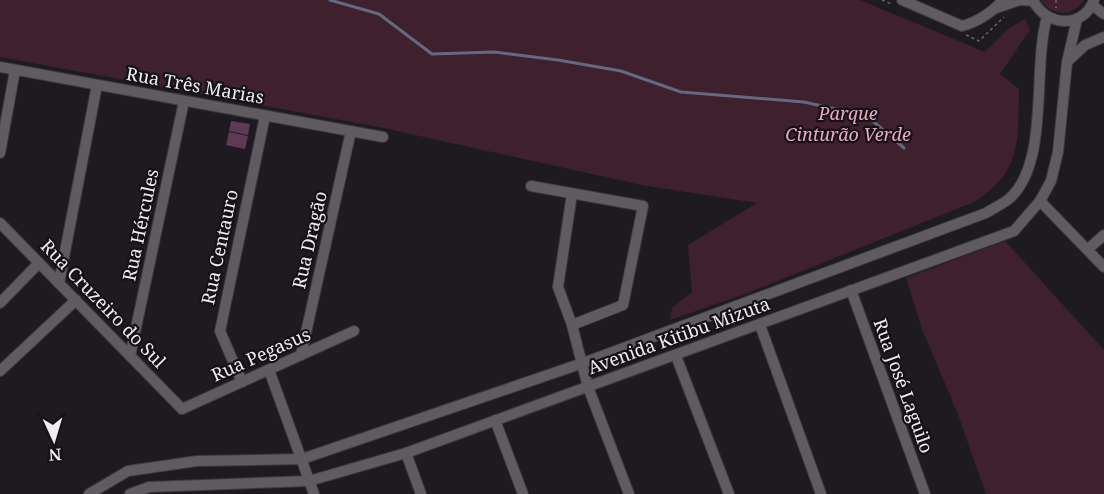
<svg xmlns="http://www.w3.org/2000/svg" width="1104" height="494" font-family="'Noto Serif',serif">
<rect width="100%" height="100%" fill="#1e1b20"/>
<!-- green -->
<g fill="#3e212c">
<path d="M0,0h860l125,52 23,-23 17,-10 5,11 -30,44 19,15c-1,51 3,83 -45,113l-229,92 -75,26 2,-12 20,-16 -4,-47 69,-42 -115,-18 -263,-58 -379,-70z"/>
<path d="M1041,0h43c-11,17 -32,17 -43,0z"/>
<path d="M1005,241l99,109v144h-118l-29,-82 -35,-83 -16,-51z"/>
</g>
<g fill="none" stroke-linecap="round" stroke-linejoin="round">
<!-- stream -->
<path stroke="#646882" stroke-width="3" d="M330,0l49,14 53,40 62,-2 64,8 63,11 60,21 123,10 63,14 37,32"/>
</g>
<!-- building -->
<g fill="#5d3b56">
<path d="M231,121l19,3 -2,11 -19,-4z"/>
<path d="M229,132l19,4 -3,13 -19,-4z"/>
</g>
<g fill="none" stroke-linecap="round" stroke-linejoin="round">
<!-- minor casing -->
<g stroke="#3b393c" stroke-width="12">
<g id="minor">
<path d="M902,0l60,26c15,-4 31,-14 41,-26"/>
<path d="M1033,0c12,26 50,30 61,0"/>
<path d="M1092,5l12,9"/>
<path d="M996,8l24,-8 14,1"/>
<path d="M1068,61l17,-16 19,-8"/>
<path d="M0,67l383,70"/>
<path d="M0,153l15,-83"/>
<path d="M531,186l112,20 -20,99 -51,20"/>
<path d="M572,194l-14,93 14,38 16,62 41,107"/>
<path d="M1040,201l64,66"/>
<path d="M0,223l182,186 172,-78"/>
<path d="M1088,249l16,-14"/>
<path d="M59,283l38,-198"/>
<path d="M851,290l74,204"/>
<path d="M0,303l39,-40"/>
<path d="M760,325l61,169"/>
<path d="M301,355l50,-224"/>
<path d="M130,356l54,-255"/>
<path d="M676,356l53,138"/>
<path d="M269,370l45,124"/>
<path d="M0,371l76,-71"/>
<path d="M242,382l-22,-51 45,-215"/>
<path d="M495,420l28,74"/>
<path d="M406,453l15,41"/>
<path d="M89,494l39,-23 69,-10 105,-2 281,-96 403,-150c8,-5 17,-9 24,-15 40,-37 22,-129 37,-181"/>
<path d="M130,494l19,-7 160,-6 97,-28 608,-222 26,-30 11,-20 7,-29 9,-90 10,-43"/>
</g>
</g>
<!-- path -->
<g stroke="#676468" stroke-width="1.5" stroke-dasharray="3 3" stroke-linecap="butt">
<path d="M882,0l10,4"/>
<path d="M1056,0v8"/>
<path d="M966,35l13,6 25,-24"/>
</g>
<!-- minor -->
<use href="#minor" stroke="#5f5b61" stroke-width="10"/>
</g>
<g text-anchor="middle" stroke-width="4.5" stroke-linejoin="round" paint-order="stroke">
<!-- street labels -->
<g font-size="18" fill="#eeecef" stroke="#151217">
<text transform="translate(195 86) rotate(10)" y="6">Rua Três Marias</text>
<text transform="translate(141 225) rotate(-78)" y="6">Rua Hércules</text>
<text transform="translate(310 240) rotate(-77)" y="6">Rua Dragão</text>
<text transform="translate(220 247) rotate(-78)" y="6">Rua Centauro</text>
<text transform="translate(103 304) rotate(46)" y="6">Rua Cruzeiro do Sul</text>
<text transform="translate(679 336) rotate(-20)" y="6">Avenida Kitibu Mizuta</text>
<text transform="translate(261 355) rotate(-24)" y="6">Rua Pegasus</text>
<text transform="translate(903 386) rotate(70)" y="6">Rua José Laguilo</text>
</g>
<!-- park labels -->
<g font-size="18" font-style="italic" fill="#efa6c0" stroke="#151217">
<text x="848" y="120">Parque<tspan x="848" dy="21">Cinturão Verde</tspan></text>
</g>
</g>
<!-- north arrow -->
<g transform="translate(54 440) rotate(176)" stroke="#151217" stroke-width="4.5" paint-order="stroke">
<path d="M0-4.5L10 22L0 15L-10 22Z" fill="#eeecef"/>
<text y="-9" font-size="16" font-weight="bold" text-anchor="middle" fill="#eeecef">N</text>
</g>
</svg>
